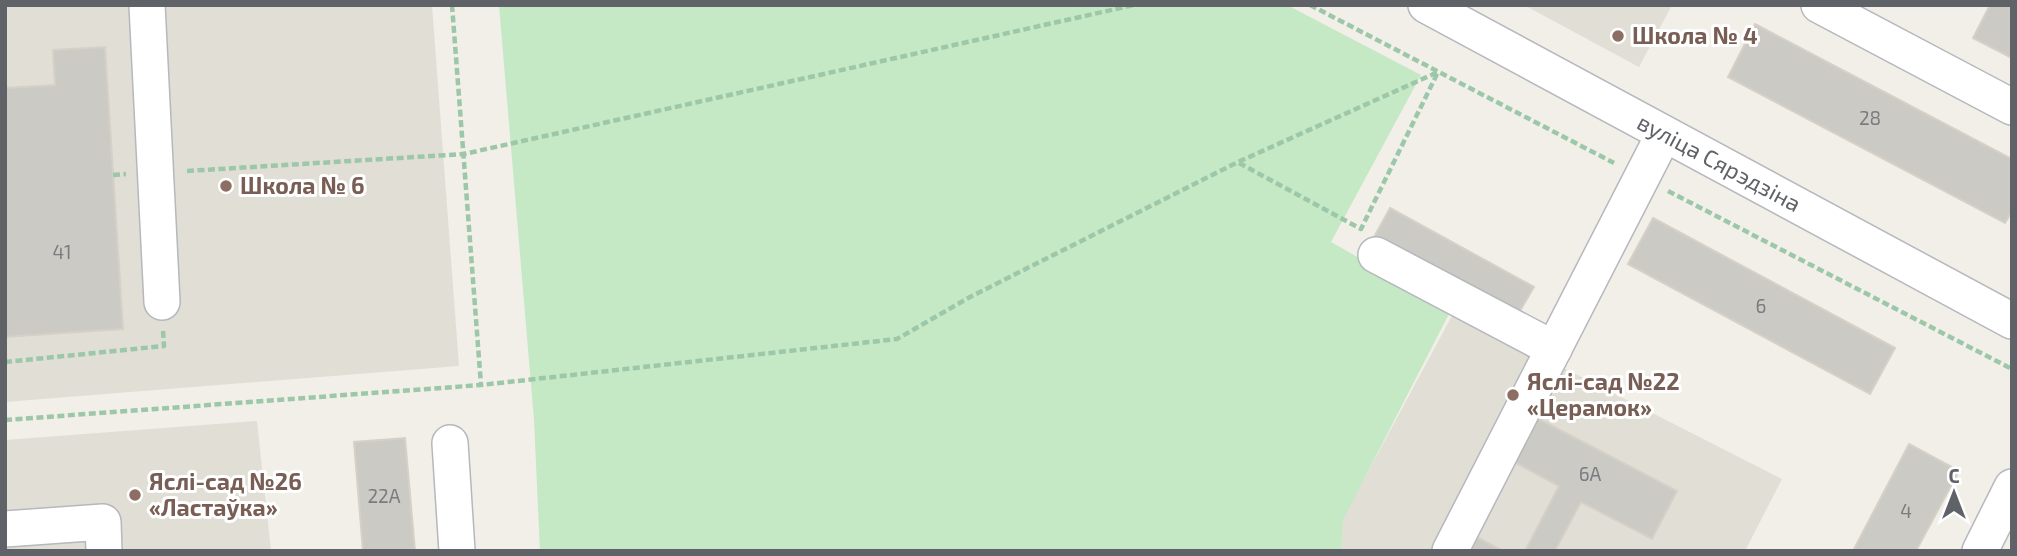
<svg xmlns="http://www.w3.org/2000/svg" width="2017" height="556" font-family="'Exo 2',sans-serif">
<rect width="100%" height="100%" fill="#f1efe8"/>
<!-- education -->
<g fill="#e1ded6">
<path d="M5,5h427l27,361 -454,36z"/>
<path d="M1524,5h148l-33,62z"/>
<path d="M1454,312l328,167 -37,72h-404l2,-33z"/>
<path d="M257,421l14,130h-266v-111z"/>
</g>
<!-- green -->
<path fill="#c5e8c5" d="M499,5h788l134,70 -90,167 120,68 -108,210 -2,31h-801l-6,-131z"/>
<!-- building -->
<g fill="#cccac5" stroke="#d6d1c6" stroke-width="2">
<path d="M1990,5h22v53l-39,-20z"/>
<path d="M1755,24l257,135v52l-7,12 -277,-146z"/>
<path d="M105,47l18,282 -118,8v-249l50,-3 -2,-35z"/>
<path d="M1390,208l144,79 -17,29 -143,-79z"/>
<path d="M1653,218l242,130 -25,46 -242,-130z"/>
<path d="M1537,418l140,73 -25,48 -71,-37 -26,49h-30l34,-65 -45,-24z"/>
<path d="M405,438l10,113h-52l-9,-109z"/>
<path d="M1909,444l50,27 -43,80h-63z"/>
<path d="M1471,534l32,17h-40z"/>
</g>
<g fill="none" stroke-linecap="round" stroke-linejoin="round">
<!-- minor casing -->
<g stroke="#b5b8bc" stroke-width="38">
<g id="minor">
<path d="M147,5l15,297"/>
<path d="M1426,5l586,316"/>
<path d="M1819,5l193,102"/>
<path d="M1376,255l178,94"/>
<path d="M450,443l7,108"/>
<path d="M5,529l98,-7 1,29"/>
<path d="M1450,551l214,-417"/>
<path d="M1980,551l32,-64"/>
</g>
</g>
<!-- path -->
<g stroke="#9cc7a9" stroke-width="4.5" stroke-dasharray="7 3.5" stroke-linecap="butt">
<path d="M452,5l29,380"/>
<path d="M1310,5l304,158"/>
<path d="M1239,163l122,66 77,-157"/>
<path d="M187,171l277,-17 670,-149"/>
<path d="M113,175l13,-1"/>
<path d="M1668,191l344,178"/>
<path d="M5,362l159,-16 -1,-15"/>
<path d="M5,420l476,-35 416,-46 73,-42 268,-135 200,-90"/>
</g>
<!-- minor -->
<use href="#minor" stroke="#fff" stroke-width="35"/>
</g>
<!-- markers -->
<g fill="#8d6e63" stroke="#fff" stroke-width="2.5">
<circle cx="1618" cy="36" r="7"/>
<circle cx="226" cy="186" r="7"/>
<circle cx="1513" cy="395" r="7"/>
<circle cx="135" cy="495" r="7"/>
</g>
<g text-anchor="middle" stroke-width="6" stroke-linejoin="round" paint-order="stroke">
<!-- number labels -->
<g font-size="19" fill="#7a7d7f">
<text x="1870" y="125">28</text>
<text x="62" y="259">41</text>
<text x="1761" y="313">6</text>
<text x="1590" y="481">6А</text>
<text x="384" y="503">22А</text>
<text x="1906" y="518">4</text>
</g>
<!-- education labels -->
<g font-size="23" font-weight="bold" fill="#785e54" stroke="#fff" text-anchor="start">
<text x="1632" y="44">Школа № 4</text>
<text x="240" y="194">Школа № 6</text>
<text x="1527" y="390">Яслі-сад №22<tspan x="1527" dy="26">«Церамок»</tspan></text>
<text x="149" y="490">Яслі-сад №26<tspan x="149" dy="26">«Ластаўка»</tspan></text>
</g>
<!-- street labels -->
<g font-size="23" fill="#5f6368" stroke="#fff">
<text transform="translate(1719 163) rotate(28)" y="8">вуліца Сярэдзіна</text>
</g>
</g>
<!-- border -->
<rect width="2017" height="556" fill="none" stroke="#5f6368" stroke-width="14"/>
<!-- north arrow -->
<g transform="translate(1954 493)" stroke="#ffffff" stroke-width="5" paint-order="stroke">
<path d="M0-5L12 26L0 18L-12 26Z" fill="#5f6368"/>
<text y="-10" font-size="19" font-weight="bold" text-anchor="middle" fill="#5f6368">С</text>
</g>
</svg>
